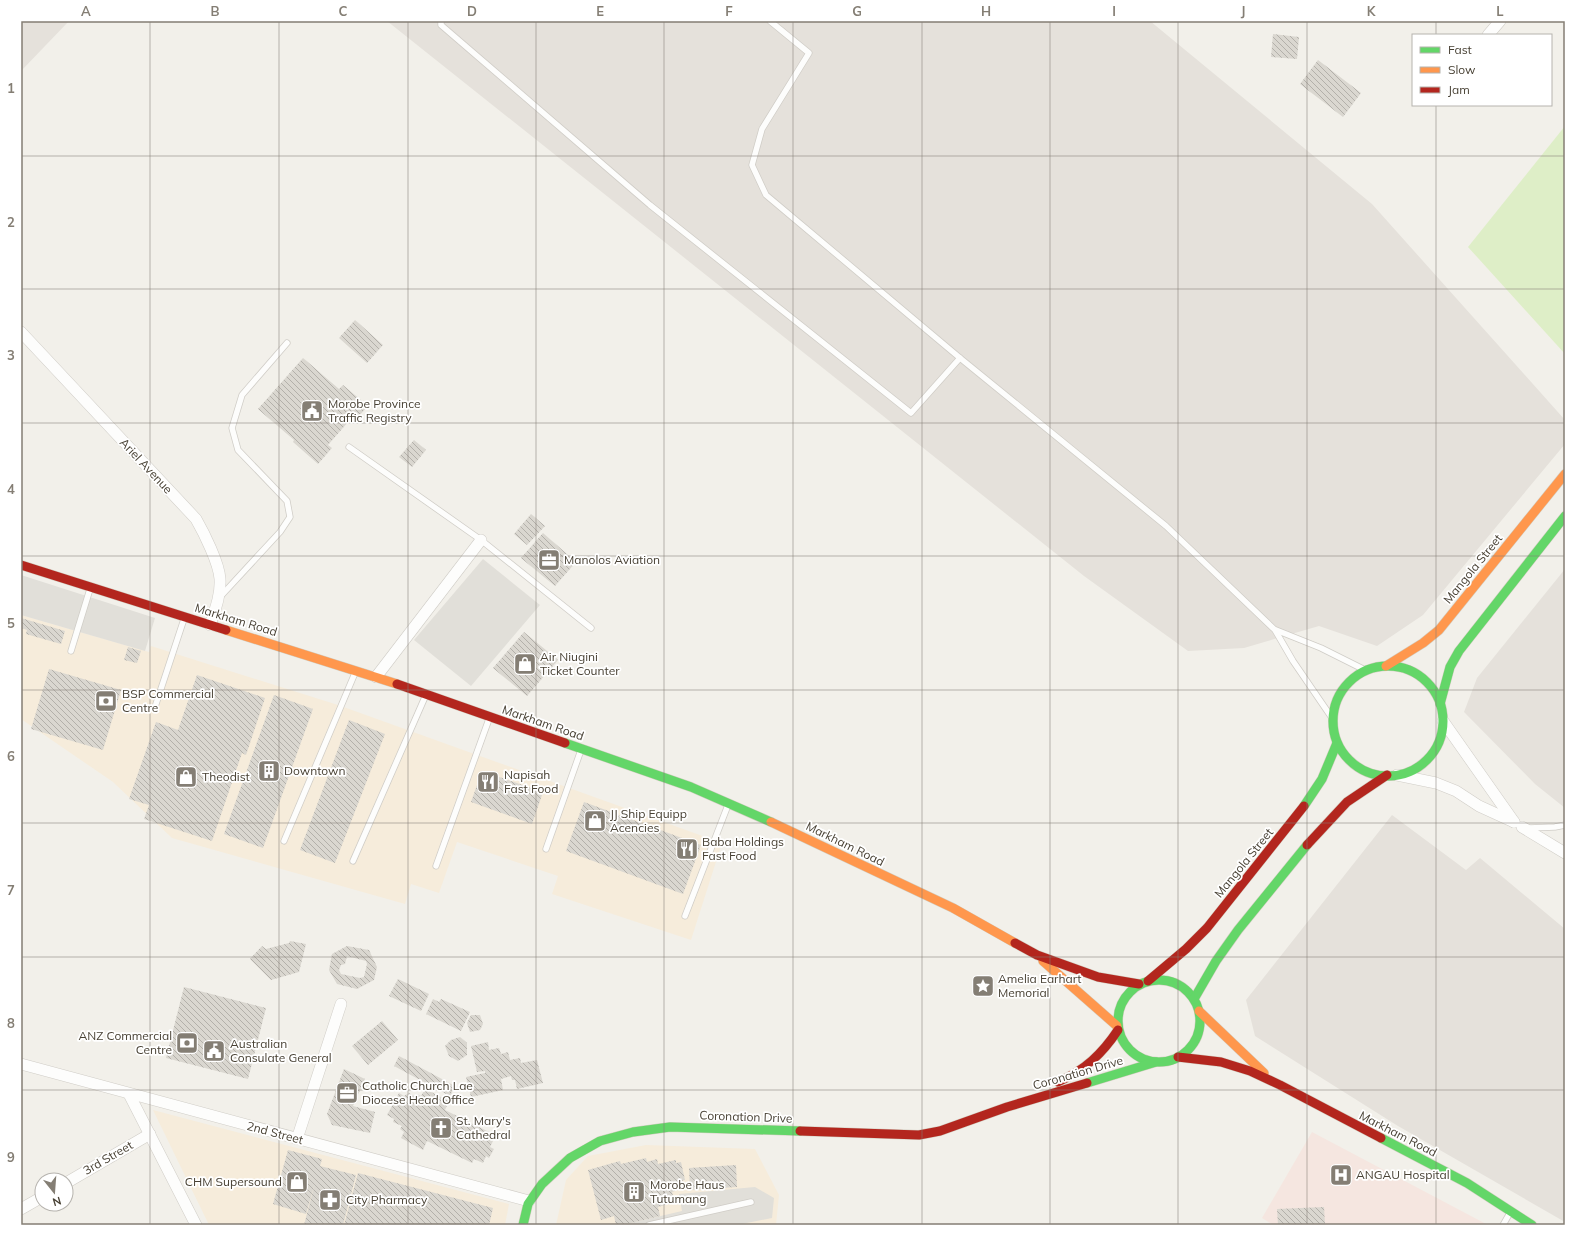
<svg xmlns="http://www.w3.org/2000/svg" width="1586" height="1246" font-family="Mulish,sans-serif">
<defs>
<pattern id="building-back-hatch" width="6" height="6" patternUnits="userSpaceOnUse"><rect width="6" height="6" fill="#dad7d0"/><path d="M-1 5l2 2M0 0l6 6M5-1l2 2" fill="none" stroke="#b3b0aa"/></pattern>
</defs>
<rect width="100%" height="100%" fill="#f2f0ea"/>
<!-- commercial -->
<g fill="#f6ecdb">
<path d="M21,615l128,37 2,-6 187,59 384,138 -31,97 -139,-46 6,-18 -101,-34 -18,51 -28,-9 -6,20 -233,-66 -59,-56 -92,-63z"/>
<path d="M153,1110l356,94 -4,21h-296z"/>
<path d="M646,1145l109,4 24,46 -3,30h-220l10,-45 22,-24z"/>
</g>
<!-- industrial -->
<g fill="#e5e1db">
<path d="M21,21h48l-48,50z"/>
<path d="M387,21h763l222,183 193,216v24l-142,171 -46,31 -58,-20 -75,22 -56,3 -104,-75z"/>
<path d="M1565,569v239l-30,-24 -71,-72 13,-34z"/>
<path d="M1392,815l74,55 14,-12 85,71v293l-167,-96 -143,-90 -9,-36z"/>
</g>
<!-- medical -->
<path fill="#f5e6e0" d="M1312,1132l176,93h-215l-11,-7z"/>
<!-- park -->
<path fill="#deeec7" d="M1565,126v228l-97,-107z"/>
<!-- parking -->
<g fill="#e1dfd9">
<path d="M483,559l57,46 -69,81 -57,-46z"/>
<path d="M21,575l134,43 -10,33 -124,-36z"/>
<path d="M755,1187l19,11 -2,20 -35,7h-115l60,-14 -3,-17z"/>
</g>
<!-- building -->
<g fill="url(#building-back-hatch)" fill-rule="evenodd">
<path d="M1273,34l26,3 -2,22 -26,-2z"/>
<path d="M1318,60l43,33 -18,24 -43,-33z"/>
<path d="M355,320l28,25 -16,18 -28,-25z"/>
<path d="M303,358l36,31 4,-4 25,21 -10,11 -3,-3 -27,31 4,3 -14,16 -25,-22 1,-2 -36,-31z"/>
<path d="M414,440l12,10 -14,17 -13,-10z"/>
<path d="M531,514l14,12 -18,19 -13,-11z"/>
<path d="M543,533l33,29 -21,24 -34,-28z"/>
<path d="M21,618l44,13 -4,13 -35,-10 1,-4 -6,-2z"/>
<path d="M524,632l34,28 -31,36 -34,-28z"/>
<path d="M128,647l13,4 -4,12 -13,-3z"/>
<path d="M49,669l72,21 -18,60 -72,-21z"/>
<path d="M197,675l68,23 -19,57 -4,-2 -30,88 -68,-22 5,-14 -20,-6 27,-77 22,8z"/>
<path d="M274,695l39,14 -50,139 -39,-14z"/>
<path d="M349,720l36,14 -50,129 -35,-13z"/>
<path d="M482,771l61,21 -11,32 -61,-22z"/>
<path d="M584,802l117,43 -18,49 -117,-43z"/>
<path d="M290,941l16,3 -7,28 -28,8 -21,-21 12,-13 4,3 23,-6z"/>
<path d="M347,946l22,4 8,17 -3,13 -17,9 -20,-5 -8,-14 3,-16zM347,956l19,5 1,3 -3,13 -4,1 -19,-4 -2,-4 2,-5 4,-1z"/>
<path d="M398,979l31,15 -8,17 -32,-15z"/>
<path d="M184,987l82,21 -18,71 -82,-21z"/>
<path d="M433,999l6,3 2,-3 29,13 -9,19 -35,-17z"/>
<path d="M471,1015h9l3,9 -3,6 -10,2 -3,-9z"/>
<path d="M382,1021l16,19 -30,25 -16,-19z"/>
<path d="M460,1037l7,6v12l-9,6 -9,-5 -4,-10 6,-6z"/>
<path d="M488,1042l1,8 10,-2 2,6 7,-2 2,8 10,-2 1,5 16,-3 6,23 -26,6 -2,-9h-3l-1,-4 -10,3 2,11 -32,7 -5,-20 19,-4v-2l-8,1 -6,-26z"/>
<path d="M399,1056l56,30 -5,10 -56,-30z"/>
<path d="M344,1069l21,10 -12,27 22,6 -5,21 -38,-8 -5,-11z"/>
<path d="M425,1089l24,12 -4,9 44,22 -3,5 7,4 -3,6 4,2 -5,9 -3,-2 -3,7 -9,-4 -2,4 -45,-22 -4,9 -22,-12 3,-6 -4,-3 2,-3 -9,-4 1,-3 -7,-4 12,-22 5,3 5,-3 7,4 1,-3 4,2z"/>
<path d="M288,1150l34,9 -2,7 36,9 -13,50h-39l11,-42 -9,31 -33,-10z"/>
<path d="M646,1158l1,4 10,-3 1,5 18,-4v3l5,-1 4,18 -12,3 2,8 -3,1 3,10 -17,5 2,9 -37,9h-7l-2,-9 -13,4 -13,-50 32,-9 1,3z"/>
<path d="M736,1165l1,22 -47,3 -1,-22z"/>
<path d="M358,1173l135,35 -4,17h-145z"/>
<path d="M1324,1207l1,17 -47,1 -1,-16z"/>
</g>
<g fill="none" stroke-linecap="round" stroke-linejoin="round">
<!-- lane casing -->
<g stroke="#d0cdc7" stroke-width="7">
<g id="lane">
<path d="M441,21v4l209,180 261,208 49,-55"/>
<path d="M770,21l39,32 -47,76 -10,36 14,30 194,163 206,168 109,104 18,31 39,57"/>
<path d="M349,447l132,93 110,88"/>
<path d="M220,597l60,-65 10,-15 -3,-16 -49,-51 -6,-22 10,-33 45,-52"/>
<path d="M1276,630l45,18 44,22"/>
<path d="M71,651l19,-62"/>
<path d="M155,707l29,-88"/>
<path d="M1529,828l26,-1 10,-2"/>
<path d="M284,841l71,-168"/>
<path d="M546,849l35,-99"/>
<path d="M353,861l72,-164"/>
<path d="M436,866l53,-147"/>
<path d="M685,916l43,-111"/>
<path d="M649,1225l102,-23"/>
<path d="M1503,1225l8,-14"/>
</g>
</g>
<!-- street casing -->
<g stroke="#d0cdc7" stroke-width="12">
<g id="street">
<path d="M1488,35l12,-14"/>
<path d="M21,332l175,187c8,14 23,44 24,60 1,16 -5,31 -10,46"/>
<path d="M376,677l105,-137"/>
<path d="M1443,721l71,101"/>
<path d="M1397,775l39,8 20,8 23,15 35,16"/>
<path d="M1522,827l43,26"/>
<path d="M21,1064l508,137"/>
<path d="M129,1094l67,131"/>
<path d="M297,1139l44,-135"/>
<path d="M66,1183l84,-49"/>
<path d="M21,1209l21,-12"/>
</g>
</g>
<!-- fast casing -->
<g stroke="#d2cdc0" stroke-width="10">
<g id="fast">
<circle cx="1388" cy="721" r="55"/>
<path d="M1440,704l10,-37 9,-16 106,-135"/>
<path d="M565,743l126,44 80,35"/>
<path d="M1304,806l18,-27 15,-36"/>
<circle cx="1159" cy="1021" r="41"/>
<path d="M1194,999l22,-38 22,-31 69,-85"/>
<path d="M1087,1083l69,-21"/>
<path d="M1381,1138l86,45 65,42"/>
<path d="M523,1225l5,-21 14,-20 28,-26 30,-17 33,-9 37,-5 130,4"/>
</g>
</g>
<!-- slow casing -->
<g stroke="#d2cdc0" stroke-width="10">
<g id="slow">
<path d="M226,630l171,54"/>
<path d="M1386,666l37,-23 16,-13 126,-156"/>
<path d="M771,822l182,86 62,35"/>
<path d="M1043,961l74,65"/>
<path d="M1199,1011l65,62"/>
</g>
</g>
<!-- jam casing -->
<g stroke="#d2cdc0" stroke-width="10">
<g id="jam">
<path d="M21,565l205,65"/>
<path d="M397,684l168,59"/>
<path d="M1307,845l40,-43 40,-27"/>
<path d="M1015,943l22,12 61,22 41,7"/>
<path d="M1148,981l38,-32 21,-21 97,-122"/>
<path d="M1178,1057l43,5 29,9 30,14 101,53"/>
<path d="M1058,1082c27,-12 44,-28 60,-52"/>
<path d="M800,1131l119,4 21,-4 67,-24 80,-24"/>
</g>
</g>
<!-- lane -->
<use href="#lane" stroke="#fdfdfc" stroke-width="5.5"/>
<!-- street -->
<use href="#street" stroke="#fdfdfc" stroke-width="11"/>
<!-- fast -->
<use href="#fast" stroke="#63d668" stroke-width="9"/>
<!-- slow -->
<use href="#slow" stroke="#ff974d" stroke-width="9"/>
<!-- jam -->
<use href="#jam" stroke="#b3261e" stroke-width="9"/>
</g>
<!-- grid -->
<path fill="none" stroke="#847e74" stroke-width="1" stroke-opacity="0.55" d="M150,21v1204M279,21v1204M408,21v1204M536,21v1204M664,21v1204M793,21v1204M922,21v1204M1050,21v1204M1178,21v1204M1307,21v1204M1436,21v14M1436,105v1120M21,156h1544M21,289h1544M21,423h1544M21,556h1544M21,690h1544M21,823h1544M21,957h1544M21,1090h1544"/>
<!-- icons -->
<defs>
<g id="civic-square" transform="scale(1.15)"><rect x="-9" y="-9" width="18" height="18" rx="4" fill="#847e74" stroke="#fff"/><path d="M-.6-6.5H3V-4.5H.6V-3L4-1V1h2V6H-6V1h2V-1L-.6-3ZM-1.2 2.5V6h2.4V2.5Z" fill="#fff"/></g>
<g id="office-square" transform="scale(1.15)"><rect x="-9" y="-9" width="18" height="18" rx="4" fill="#847e74" stroke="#fff"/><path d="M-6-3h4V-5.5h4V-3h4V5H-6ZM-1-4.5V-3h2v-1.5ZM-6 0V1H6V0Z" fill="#fff"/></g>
<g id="shop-square" transform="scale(1.15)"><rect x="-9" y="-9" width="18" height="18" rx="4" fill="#847e74" stroke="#fff"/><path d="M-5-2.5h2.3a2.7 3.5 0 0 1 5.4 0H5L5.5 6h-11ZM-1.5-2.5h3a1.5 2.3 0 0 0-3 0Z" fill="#fff"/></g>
<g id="bank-square" transform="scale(1.15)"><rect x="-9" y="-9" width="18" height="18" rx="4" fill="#847e74" stroke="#fff"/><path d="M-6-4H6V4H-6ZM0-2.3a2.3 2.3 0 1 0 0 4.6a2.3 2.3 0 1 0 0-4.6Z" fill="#fff"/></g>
<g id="building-square" transform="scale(1.15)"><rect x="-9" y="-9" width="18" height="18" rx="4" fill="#847e74" stroke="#fff"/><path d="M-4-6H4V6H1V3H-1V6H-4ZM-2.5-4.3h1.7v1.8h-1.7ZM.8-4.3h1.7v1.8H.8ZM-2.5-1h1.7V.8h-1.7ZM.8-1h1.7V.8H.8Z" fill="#fff"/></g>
<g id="restaurant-square" transform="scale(1.15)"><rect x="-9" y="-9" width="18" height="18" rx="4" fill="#847e74" stroke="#fff"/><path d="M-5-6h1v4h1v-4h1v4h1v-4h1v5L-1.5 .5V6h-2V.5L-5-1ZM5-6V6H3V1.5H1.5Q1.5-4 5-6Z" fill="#fff"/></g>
<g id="sight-square" transform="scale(1.15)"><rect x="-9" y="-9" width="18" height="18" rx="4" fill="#847e74" stroke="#fff"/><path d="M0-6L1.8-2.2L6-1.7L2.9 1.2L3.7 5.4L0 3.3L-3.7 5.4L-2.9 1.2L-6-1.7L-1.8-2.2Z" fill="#fff"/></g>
<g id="church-square" transform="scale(1.15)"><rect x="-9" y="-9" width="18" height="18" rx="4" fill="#847e74" stroke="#fff"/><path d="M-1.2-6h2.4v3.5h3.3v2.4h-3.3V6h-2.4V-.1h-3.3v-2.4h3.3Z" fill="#fff"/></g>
<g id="hospital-square" transform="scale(1.15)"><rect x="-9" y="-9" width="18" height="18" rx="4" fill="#847e74" stroke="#fff"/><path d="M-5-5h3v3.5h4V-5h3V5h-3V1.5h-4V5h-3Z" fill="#fff"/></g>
<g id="pharmacy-square" transform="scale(1.15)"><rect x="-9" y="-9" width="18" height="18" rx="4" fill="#847e74" stroke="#fff"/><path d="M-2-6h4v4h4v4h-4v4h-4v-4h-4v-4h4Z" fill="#fff"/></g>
</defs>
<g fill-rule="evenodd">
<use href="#civic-square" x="312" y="411"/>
<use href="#office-square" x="549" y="560"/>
<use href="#shop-square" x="525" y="664"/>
<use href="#bank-square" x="106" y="701"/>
<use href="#building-square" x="269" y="771"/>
<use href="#shop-square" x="186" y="777"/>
<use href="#restaurant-square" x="488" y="782"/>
<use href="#shop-square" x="595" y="821"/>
<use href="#restaurant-square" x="687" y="849"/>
<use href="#sight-square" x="983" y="986"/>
<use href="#bank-square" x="187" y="1043"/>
<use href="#civic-square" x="214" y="1051"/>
<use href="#office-square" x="347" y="1093"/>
<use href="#church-square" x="441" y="1128"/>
<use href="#hospital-square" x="1341" y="1175"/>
<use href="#shop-square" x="297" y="1182"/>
<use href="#building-square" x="634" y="1192"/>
<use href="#pharmacy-square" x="330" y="1200"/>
</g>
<g text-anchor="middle" stroke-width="3.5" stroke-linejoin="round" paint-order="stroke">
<!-- poi labels -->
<g font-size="12" fill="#484134" stroke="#fff" text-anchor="start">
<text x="328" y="408">Morobe Province<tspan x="328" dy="14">Traffic Registry</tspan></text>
<text x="564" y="564">Manolos Aviation</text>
<text x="540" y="661">Air Niugini<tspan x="540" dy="14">Ticket Counter</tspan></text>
<text x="122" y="698">BSP Commercial<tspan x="122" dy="14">Centre</tspan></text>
<text x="284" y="775">Downtown</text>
<text x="504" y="779">Napisah<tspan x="504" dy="14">Fast Food</tspan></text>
<text x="202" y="781">Theodist</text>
<text x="610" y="818">JJ Ship Equipp<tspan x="610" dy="14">Acencies</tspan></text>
<text x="702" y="846">Baba Holdings<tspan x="702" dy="14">Fast Food</tspan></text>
<text x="998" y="983">Amelia Earhart<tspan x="998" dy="14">Memorial</tspan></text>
<text x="172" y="1040" text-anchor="end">ANZ Commercial<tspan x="172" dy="14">Centre</tspan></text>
<text x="230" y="1048">Australian<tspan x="230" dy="14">Consulate General</tspan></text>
<text x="362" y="1090">Catholic Church Lae<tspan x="362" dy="14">Diocese Head Office</tspan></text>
<text x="456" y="1125">St. Mary's<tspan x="456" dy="14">Cathedral</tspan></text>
<text x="1356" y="1179">ANGAU Hospital</text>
<text x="282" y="1186" text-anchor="end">CHM Supersound</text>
<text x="650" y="1189">Morobe Haus<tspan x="650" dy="14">Tutumang</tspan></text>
<text x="346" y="1204">City Pharmacy</text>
</g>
<!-- street labels -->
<g font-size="12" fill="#484134" stroke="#fff">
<text transform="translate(146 466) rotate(47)" y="4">Ariel Avenue</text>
<text transform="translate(1473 569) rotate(-51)" y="4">Mangola Street</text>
<text transform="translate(236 620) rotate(17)" y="4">Markham Road</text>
<text transform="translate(543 723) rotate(19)" y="4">Markham Road</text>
<text transform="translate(845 844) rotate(26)" y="4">Markham Road</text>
<text transform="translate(1244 863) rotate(-51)" y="4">Mangola Street</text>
<text transform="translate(1078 1073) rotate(-16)" y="4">Coronation Drive</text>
<text transform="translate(746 1117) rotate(2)" y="4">Coronation Drive</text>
<text transform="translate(275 1133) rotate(15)" y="4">2nd Street</text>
<text transform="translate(1398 1134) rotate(27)" y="4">Markham Road</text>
<text transform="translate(108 1158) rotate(-30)" y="4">3rd Street</text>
</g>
</g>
<!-- border -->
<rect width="1586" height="1246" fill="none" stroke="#ffffff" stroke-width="44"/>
<!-- legend -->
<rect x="1412" y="34" width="140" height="72" fill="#ffffff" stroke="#b6b3ae"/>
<rect x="1420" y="47" width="20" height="6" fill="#63d668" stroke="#b6b3ae"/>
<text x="1448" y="54" font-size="12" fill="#484134">Fast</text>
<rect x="1420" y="67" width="20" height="6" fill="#ff974d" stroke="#b6b3ae"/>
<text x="1448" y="74" font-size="12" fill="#484134">Slow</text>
<rect x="1420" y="87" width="20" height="6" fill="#b3261e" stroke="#b6b3ae"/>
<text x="1448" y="94" font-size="12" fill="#484134">Jam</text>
<!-- north arrow -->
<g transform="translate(54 1192) rotate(163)"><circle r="19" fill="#ffffff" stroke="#b6b3ae"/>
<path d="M0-3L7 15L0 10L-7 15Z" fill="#847e74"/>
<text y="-6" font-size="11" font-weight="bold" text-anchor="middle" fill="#484134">N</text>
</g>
<rect x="22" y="22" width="1542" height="1202" fill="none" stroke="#847e74" stroke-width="1.5"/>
<g font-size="13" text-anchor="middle" font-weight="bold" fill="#847e74">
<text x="86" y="16">A</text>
<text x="215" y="16">B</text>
<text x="343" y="16">C</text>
<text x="472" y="16">D</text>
<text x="600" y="16">E</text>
<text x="729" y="16">F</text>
<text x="857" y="16">G</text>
<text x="986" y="16">H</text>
<text x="1114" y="16">I</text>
<text x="1243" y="16">J</text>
<text x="1371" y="16">K</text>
<text x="1500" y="16">L</text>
<text x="11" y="93">1</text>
<text x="11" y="227">2</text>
<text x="11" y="360">3</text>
<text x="11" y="494">4</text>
<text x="11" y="628">5</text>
<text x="11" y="761">6</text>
<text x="11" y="895">7</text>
<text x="11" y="1028">8</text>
<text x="11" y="1162">9</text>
</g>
</svg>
